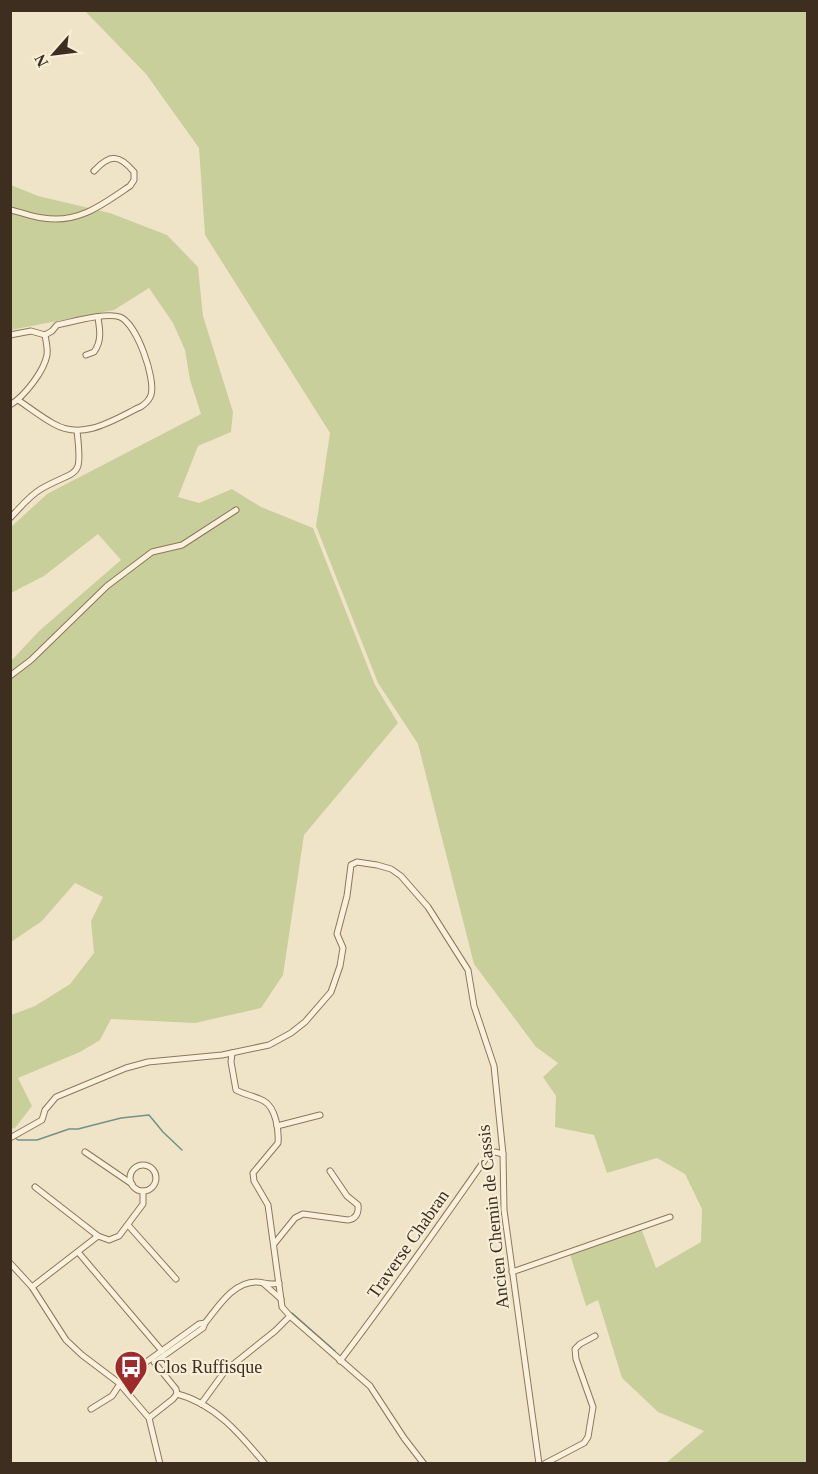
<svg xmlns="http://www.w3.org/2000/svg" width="818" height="1474" font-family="Georgia,serif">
<rect width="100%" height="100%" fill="#f0e4c8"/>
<!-- green -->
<g fill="#c9cf9b">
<path d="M85,11h722v1452h-141l38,-32 -46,-19 -36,-34 -24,-78 -12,6 -17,-55 72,-23 15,40 45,-26 1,-33 -17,-35 -28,-16 -50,15 -13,-38 -39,-8 1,-31 -13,-19 15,-14 -22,-16 -62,-83 -56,-220 -40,-61 -62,-157 14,-93 -125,-198 -6,-87 -53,-74z"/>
<path d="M11,185l27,11 72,17 57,22 31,32 5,49 30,96 -2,20 -33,14 -20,51 21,6 33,-14 29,18 52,21 62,157 23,38 -94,112 -21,140 -22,33 -66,15 -84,-4 -11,21 -20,12 -62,26 14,28 -17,22 -4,1v-114l24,-9 35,-22 24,-31 -3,-32 12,-24 -28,-14 -33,38 -31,21 -1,-280 29,-31 82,-71 -23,-26 -54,42 -33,17v-66l36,-33 154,-80 -11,-34 -5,-30 -12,-27 -24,-35 -35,22 -103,20z"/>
</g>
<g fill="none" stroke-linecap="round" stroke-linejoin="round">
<!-- stream -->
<g stroke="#6f938a" stroke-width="1.5">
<path d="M15,1138l3,2h19l32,-11h9l43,-11 28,-3 14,17 19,18"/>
<path d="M292,1313l43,38"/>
</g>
<!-- minor casing -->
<g stroke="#8d765c" stroke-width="7">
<g id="minor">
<path d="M10,210c11,2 22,7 33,8 35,6 59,-13 87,-32l4,-6v-8c-15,-18 -24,-18 -40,-1"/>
<path d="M10,335l21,-4 14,4"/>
<path d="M86,355l8,-3c8,-11 6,-22 4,-34"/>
<path d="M18,400c12,8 23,17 36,24 30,17 61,-5 88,-18 4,-3 7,-5 9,-11 5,-16 -14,-71 -31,-78 -14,-5 -48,5 -63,8l-5,6 -7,4"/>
<path d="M10,405c15,-9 34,-34 37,-50 1,-7 -1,-13 -2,-20"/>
<path d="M10,518c10,-10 19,-22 31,-29 37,-21 42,-8 36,-58"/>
<path d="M10,676l21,-16 76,-74 45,-34 30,-7 54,-35"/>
<path d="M232,1053l-1,9 5,28c9,5 19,6 28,11 12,7 15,30 14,42l-25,30 1,8 14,24 14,102 8,9 80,70 34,52 20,26"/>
<path d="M277,1126l43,-11"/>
<path d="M10,1138l32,-18 3,-10 11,-13 70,-29 22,-6 74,-7 47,-10 22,-12 14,-11 26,-30 9,-26 3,-18 -6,-14 10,-38 4,-31 6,-3 20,3 14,4 10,7 27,31 40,63 6,36 20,60 9,88 1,56 35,254"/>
<path d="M85,1152l47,32"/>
<circle cx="143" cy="1178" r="13"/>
<path d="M35,1187l63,49"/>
<path d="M128,1225l48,54"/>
<path d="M274,1244l21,-26 8,-4 45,6c8,-1 11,-7 10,-15l-11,-9 -17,-25"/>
<path d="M78,1252l84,99"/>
<path d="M10,1263l22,24 34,53 16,15 37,28 30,35 11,46"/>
<path d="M512,1272l158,-55"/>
<path d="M264,1284l17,15"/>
<path d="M32,1287l66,-51 11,4 10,-4 24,-32v-13"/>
<path d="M205,1323c13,-16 28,-41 51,-41 8,0 14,4 23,1"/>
<path d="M340,1361c52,-68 100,-137 149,-207l6,-2 8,2"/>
<path d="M154,1362l22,27 1,5"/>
<path d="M177,1394c37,9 64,41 88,70"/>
<path d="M201,1404l24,-33 50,-40 15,-15"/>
<path d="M91,1409l21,-13 12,-18 75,-54 6,-1 -2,5 -48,34"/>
<path d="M149,1418l24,-19 4,-5"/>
<path d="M544,1464l40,-21 4,-6 5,-30 -17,-48 -1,-10 5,-5 15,-8"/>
</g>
</g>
<!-- minor -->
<use href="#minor" stroke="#faf1dc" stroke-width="5"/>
</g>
<!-- icons -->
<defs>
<g id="bus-pin" transform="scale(1.725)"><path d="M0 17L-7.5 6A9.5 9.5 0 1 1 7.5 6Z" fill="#9e2a2b" stroke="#f7eed8"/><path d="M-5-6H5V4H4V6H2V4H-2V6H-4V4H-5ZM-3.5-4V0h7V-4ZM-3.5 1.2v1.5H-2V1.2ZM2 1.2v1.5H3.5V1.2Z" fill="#fff"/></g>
</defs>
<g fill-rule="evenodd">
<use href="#bus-pin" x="131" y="1367"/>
</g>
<g text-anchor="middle" stroke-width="4.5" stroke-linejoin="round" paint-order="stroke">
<!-- street labels -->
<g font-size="18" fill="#3d2e20" stroke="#f7eed8">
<text transform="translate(493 1217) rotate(-96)" y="6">Ancien Chemin de Cassis</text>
<text transform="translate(408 1244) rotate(-55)" y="6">Traverse Chabran</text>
</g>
<!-- poi labels -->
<g font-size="18" fill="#3d2e20" stroke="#f7eed8" text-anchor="start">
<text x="154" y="1373">Clos Ruffisque</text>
</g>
</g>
<!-- border -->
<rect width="818" height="1474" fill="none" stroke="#3d2e20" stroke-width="24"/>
<!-- north arrow -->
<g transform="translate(54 54) rotate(242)" stroke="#f7eed8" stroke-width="4.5" paint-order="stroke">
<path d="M0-4.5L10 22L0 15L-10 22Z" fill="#3d2e20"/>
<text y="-9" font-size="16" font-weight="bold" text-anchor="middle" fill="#3d2e20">N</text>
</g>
</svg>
